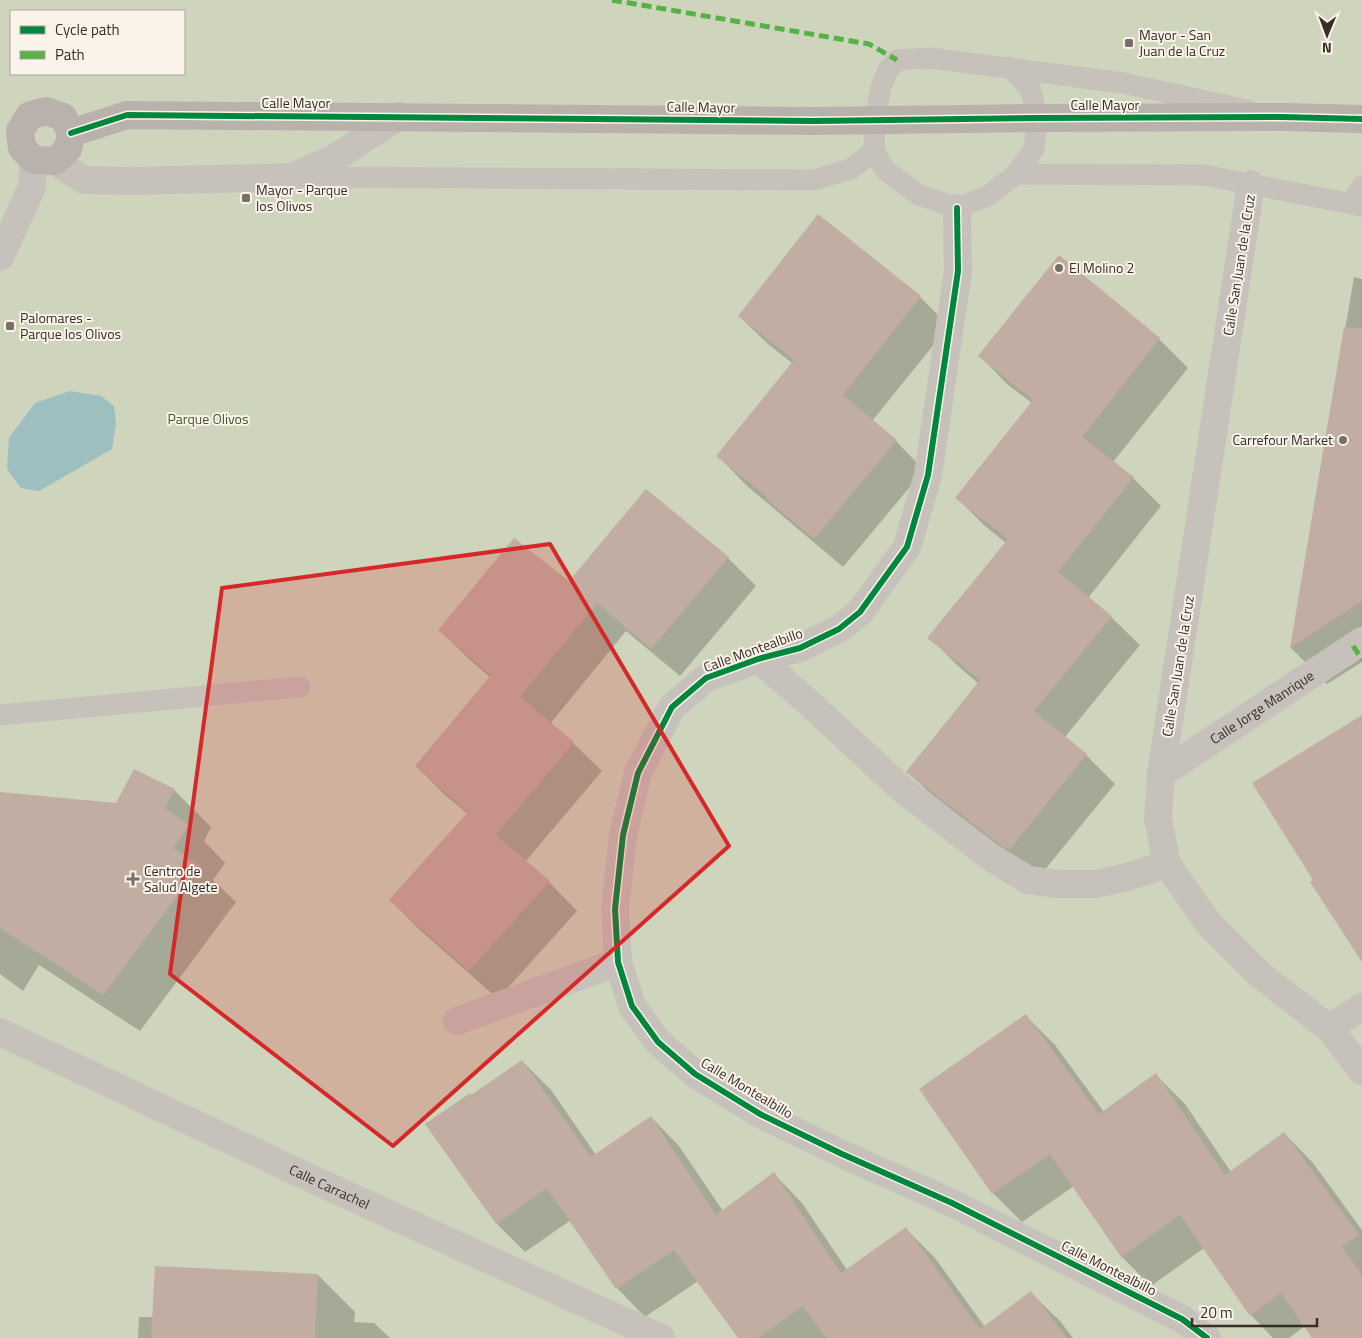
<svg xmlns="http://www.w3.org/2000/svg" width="1362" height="1338" font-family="'Titillium Web',sans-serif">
<rect width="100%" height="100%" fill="#eee8e2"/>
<!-- green -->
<path fill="#cfd4bc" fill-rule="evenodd" d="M0,0h1362v1338h-1362zM11,11h173v63h-173z"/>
<!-- water -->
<path fill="#9ebfc0" d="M70,391l31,5 13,10 2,18 -4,25 -73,42 -18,-3 -14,-19 2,-31 26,-35z"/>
<!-- shadow -->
<g fill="#0003">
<path d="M819,216l101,81 29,29 -77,95 24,20 28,29 -81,97 -97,-82 -28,-29 74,-93 -24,-19 -29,-28z"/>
<path d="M1059,257l100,82 29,29 -75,94 20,16 28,28 -73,92 23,19 29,28 -75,92 21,18 29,29 -77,94 -101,-78 -29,-28 71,-88 -21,-18 -29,-29 77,-94 -21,-17 -28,-28 75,-95 -24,-18 -28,-29z"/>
<path d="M1354,277l8,2v383l-35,22 -36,-36z"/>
<path d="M728,558l28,28 -76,90 -54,-45 -76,93 23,19 29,28 -77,91 24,20 28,29 -79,88 -79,-70 -29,-29 78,-86 -23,-19 -29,-29 75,-88 -23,-20 -29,-28 130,-47z"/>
<path d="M174,790l37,37 -7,14 21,22 -12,17 23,22 -96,129 -101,-66 -16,26 -23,-17v-180l117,10z"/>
<path d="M1026,1016l29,29 49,67 52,-37 29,29 46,68 53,-39 29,30 49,67v108h-48l-9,-12 -16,12h-16l-22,-23 -47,-67 -53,38 -29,-29 -48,-71 -52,36 -29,-29z"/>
<path d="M522,1061l29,29 45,65 55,-38 28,29 44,65 51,-37 28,29 45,67 59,-41 29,29 50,69 46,-34 29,28 13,17h-333l-42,-57 -53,36 -28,-29 -46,-68 -46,32 -28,-28 -70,-99z"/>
<path d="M318,1275l37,37 -1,10 20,1 16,15h-252l1,-21h14z"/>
</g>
<!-- building -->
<g fill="#c2ada3">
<path d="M818,214l103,82 -78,99 54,45 -83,99 -48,-40 1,-2 -51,-41 78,-96 -56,-44z"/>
<path d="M1059,255l101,83 -78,99 52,40 -76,95 54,44 -78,95 53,43 -78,96 -11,-7 -92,-71 74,-92 -53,-42 81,-99 -53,-41 78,-98 -55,-44z"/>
<path d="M1344,327l18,2v272l-72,47z"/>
<path d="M646,489l83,68 -78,92 -54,-46 -77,94 54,45 -78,93 54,46 -81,90 -80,-71 79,-88 -53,-46 76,-91 -53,-45 76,-92 55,43z"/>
<path d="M1362,715v247l-52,-80 3,-2 -61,-97z"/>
<path d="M134,769l41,20 -10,19 24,17 -16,23 27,17 -97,130 -103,-67v-136l116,11z"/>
<path d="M1026,1014l73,100 57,-41 69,102 59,-43 75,103 -17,12 20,28v63h-50l-31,-45 -31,23 -70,-101 -59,42 -71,-103 -58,40 -73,-105z"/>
<path d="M522,1060l69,97 60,-41 65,99 58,-43 67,101 65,-46 74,102 51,-38 36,47h-241l-23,-32 -45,32h-20l-64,-88 -58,39 -69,-101 -51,36 -71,-100 45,-31 1,2z"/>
<path d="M155,1266l163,8 -3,64h-164z"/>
</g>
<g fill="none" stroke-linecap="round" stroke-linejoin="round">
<!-- lane -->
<g stroke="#c7c1bb" stroke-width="21">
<path d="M1010,67l21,23 6,28 -3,31 -18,25 -28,22 -31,12 -38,-13 -34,-25 -11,-19 1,-31 6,-33 7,-17 9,-10 33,-2 193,25 125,27"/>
<path d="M1016,174l188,1 158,31"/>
<path d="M298,177l516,3 37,-11 23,-18"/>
<path d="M1351,203l11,-17"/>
<path d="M0,715l300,-28"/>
</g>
<!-- street -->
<g stroke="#c7c1bb" stroke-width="28">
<path d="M55,161l29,19 48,1 160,-4 41,-18 66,-43"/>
<path d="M1251,184l-90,590 -3,44 9,46 42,60 50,50 70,54 33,43"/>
<path d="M957,208l1,63 -30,204 -21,72 -47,65 -21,17 -39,19 -42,11 -52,19 -34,29 -34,66 -15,62 -8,74 3,53 14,44 26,36 37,32 65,40 82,40 110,49 230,116 25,19"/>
<path d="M0,257l32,-70 2,-27"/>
<path d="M758,659l49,42 94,87 88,68 39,24 30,4h38l31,-7 40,-13"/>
<path id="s1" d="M1161,774l201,-133"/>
<path d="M457,1021l161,-59"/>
<path d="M1329,1028l33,-21"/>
<path id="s2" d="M0,1032l325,153 336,153"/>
</g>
<!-- secondary -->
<g stroke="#b8b1ac" stroke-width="28">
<path d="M46,111l17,6 8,16 -3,16 -13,12 -21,-1 -12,-12 -2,-17 9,-15z"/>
<path d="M71,133l56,-18 687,6 223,-3 245,-1 80,2"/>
</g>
<!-- quiet -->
<g stroke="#56b246" stroke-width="5" stroke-dasharray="10 5" stroke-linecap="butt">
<path d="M612,0l257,44 28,16"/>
<path d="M1353,646l9,13"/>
</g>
<!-- cycleway casing -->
<g stroke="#faf3ea" stroke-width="9">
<g id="cycleway">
<path d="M71,133l56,-18 687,6 223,-3 245,-1 80,2"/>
<path d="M957,208l1,63 -30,204 -21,72 -47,65 -21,17 -39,19 -42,11 -52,19 -34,29 -34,66 -15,62 -8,74 3,53 14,44 26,36 37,32 65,40 82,40 110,49 230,116 25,19"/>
</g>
</g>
<!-- cycleway -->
<use href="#cycleway" stroke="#00873e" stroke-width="6"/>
</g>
<!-- marked area -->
<path fill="#d62828" fill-opacity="0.2" stroke="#d62828" stroke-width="4" stroke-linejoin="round" d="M550,544l179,302 -336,300 -223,-172 52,-386z"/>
<!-- markers -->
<g fill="#786f6a" stroke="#faf3ea" stroke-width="2">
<rect x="1124" y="38" width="10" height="10" rx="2.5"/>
<rect x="241" y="193" width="10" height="10" rx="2.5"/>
<circle cx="1059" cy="268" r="5"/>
<rect x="5" y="321" width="10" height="10" rx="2.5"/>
<circle cx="1343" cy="440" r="5"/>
<path d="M130.5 871.5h5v5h5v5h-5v5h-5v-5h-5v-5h5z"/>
</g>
<g text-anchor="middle" stroke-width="4" stroke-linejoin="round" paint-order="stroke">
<!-- poi labels -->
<g font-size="14" fill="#382e29" stroke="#faf3ea" text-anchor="start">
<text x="1139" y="40">Mayor - San<tspan x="1139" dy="16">Juan de la Cruz</tspan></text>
<text x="256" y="195">Mayor - Parque<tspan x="256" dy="16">los Olivos</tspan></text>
<text x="1069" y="273">El Molino 2</text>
<text x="20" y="323">Palomares -<tspan x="20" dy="16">Parque los Olivos</tspan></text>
<text x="1333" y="445" text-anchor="end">Carrefour Market</text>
<text x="144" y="876">Centro de<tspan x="144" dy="16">Salud Algete</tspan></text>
</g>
<!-- street labels -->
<g font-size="14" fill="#382e29" stroke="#faf3ea">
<text x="296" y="108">Calle Mayor</text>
<text x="1105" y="110">Calle Mayor</text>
<text transform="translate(701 107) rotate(1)" y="5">Calle Mayor</text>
<text transform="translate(1239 265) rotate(-81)" y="5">Calle San Juan de la Cruz</text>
<text transform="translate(753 650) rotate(-20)" y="5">Calle Montealbillo</text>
<text transform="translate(1178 666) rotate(-81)" y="5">Calle San Juan de la Cruz</text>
<text dy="5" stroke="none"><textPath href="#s1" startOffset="121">Calle Jorge Manrique</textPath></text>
<text transform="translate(747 1088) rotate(31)" y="5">Calle Montealbillo</text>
<text dy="5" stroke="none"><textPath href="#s2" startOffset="364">Calle Carrachel</textPath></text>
<text transform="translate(1109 1268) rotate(27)" y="5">Calle Montealbillo</text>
</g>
<!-- park labels -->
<g font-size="14" fill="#46572c" stroke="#faf3ea">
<text x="208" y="424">Parque Olivos</text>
</g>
</g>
<!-- legend -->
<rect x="10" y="10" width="175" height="65" fill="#faf3ea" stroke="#aca49d"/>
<rect x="20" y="26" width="25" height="8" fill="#00873e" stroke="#aca49d"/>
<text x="55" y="35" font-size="15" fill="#382e29">Cycle path</text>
<rect x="20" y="51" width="25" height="8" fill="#56b246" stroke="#aca49d"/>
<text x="55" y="60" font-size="15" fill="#382e29">Path</text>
<!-- north arrow -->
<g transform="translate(1327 35) rotate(181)" stroke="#faf3ea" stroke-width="4" paint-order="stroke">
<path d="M0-4L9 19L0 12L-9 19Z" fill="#382e29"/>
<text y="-8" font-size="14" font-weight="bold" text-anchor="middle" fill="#382e29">N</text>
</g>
<!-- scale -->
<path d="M1192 1318v8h125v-8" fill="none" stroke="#382e29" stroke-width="2.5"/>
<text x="1200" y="1318" font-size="15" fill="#382e29" stroke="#faf3ea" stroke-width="4" paint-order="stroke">20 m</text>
</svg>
